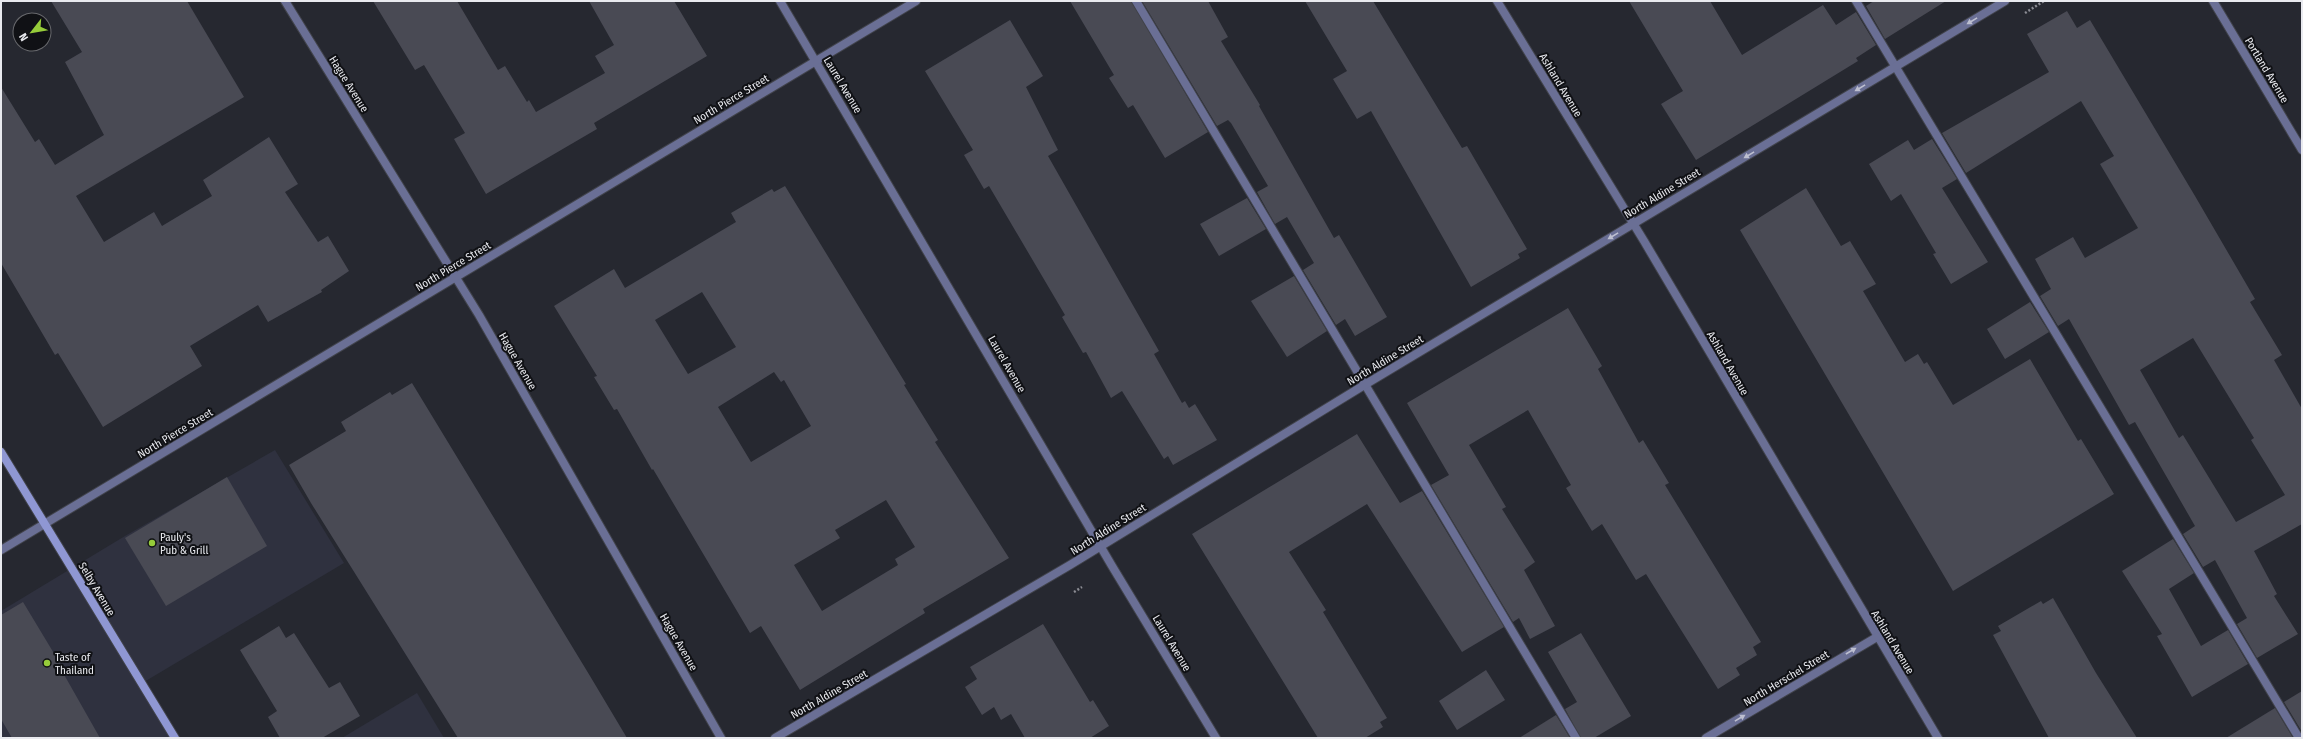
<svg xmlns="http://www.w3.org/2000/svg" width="2303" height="739" font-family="'Fira Sans Condensed',sans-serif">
<rect width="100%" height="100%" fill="#262830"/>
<!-- built -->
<g fill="#2f313f">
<path d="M275,450l69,113 -200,119 33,56h-176v-127l124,-75z"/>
<path d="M417,693l27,45h-102z"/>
</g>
<!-- building -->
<g fill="#494a54" fill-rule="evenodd">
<path d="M51,1h136l57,96 -168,99 28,46 50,-30 8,14 50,-30 -9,-16 66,-43 29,47 -13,8 33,50 10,-6 21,35 -28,19 1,2 -54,30 -10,-17 -68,41 12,20 -99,61 -45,-74 -3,2 -54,-92v-176l34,55 4,-3 16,26 49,-30 -39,-73 17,-10z"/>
<path d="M373,1h84l41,69 7,-4 22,36 2,-2 7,12 69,-39 -10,-17 19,-11 -25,-44h85l33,55 -113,67 3,6 -111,65 -32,-55 11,-6 -41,-68 -9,5z"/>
<path d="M1070,1h61l77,131 -43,26 -32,-53 -5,3 -19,-30 5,-3z"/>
<path d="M1142,1h66l20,36 -7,4 39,64 -1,1 75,132 5,-3 48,82 -32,19 -10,-17 -9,6 -33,-55 11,-7 -27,-46 -12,7 -18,-32 11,-6 -37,-63 -3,-3 -11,6z"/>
<path d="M1305,1h68l89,147 5,-2 60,103 -9,5 2,4 -49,29 -100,-176 -14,8 -24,-40 14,-8z"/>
<path d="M1629,1h81l32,54 81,-50 13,20 20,-13 20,33 -20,13 2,3 -162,99 -35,-56 22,-13z"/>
<path d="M1874,1h72l-61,38 -19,-33z"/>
<path d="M2067,11l10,17 13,-8 105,176 60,103 -5,3 32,53 -8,5 28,49v115l-48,27 23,43 -3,2 24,38 -41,24 -20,-34 10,-6 -32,-58 -12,7 -20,-33 12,-8 -60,-104 -6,3 -60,-106 -11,7 -18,-30 11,-7 -16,-30 38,-22 12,21 53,-30 -38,-64 14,-8 -33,-55 -115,72 -24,-40 107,-61 -22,-38zM2193,338l61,100 -3,2 34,55 -49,27 -53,-87 -4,3 -39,-68z"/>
<path d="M1010,20l33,56 -17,11 32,63 -10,6 111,195 -5,3 28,49 3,-2 4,7 6,-4 22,36 -44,25 -5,-9 -4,3 -42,-68 -11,7 -25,-46 -3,1 -21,-36 3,-2 -76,-129 -5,3 -20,-34 9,-5 -48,-79z"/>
<path d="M1932,139l25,40 -15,9 46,74 -37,22 -18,-30 3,-1 -35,-59 -10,7 -22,-37 39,-24 6,10z"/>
<path d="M785,186l121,198 -2,1 34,55 -3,2 74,116 -86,51 2,4 -125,77 -39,-64 -11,7 -97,-164 -1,1 -35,-61 -3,1 -20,-33 3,-1 -43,-70 60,-37 11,19 111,-66 -5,-9 41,-24 2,3zM702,292l34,55 -48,27 -33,-54zM774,372l7,10 3,-2 27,46 -60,36 -33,-55zM886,500l29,47 -20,12 3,6 -76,46 -28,-46 46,-27 -5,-8z"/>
<path d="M1806,188l35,58 9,-5 26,43 -13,7 42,71 13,-8 6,10 3,-2 26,43 77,-46 48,82 3,-2 33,55 -161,97 -213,-361z"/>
<path d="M1247,198l19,31 -47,27 -19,-32z"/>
<path d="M1294,276l33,55 -40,26 -36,-56z"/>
<path d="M2030,302l19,30 -44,27 -18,-30z"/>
<path d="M1568,308l34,58 -4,3 41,74 4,-3 26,43 -4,2 96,157 -8,5 4,8 -21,13 4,7 -22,14 -72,-115 -10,6 -34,-56 -10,7 -26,-43 5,-3 -43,-75 -59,35 37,62 -4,2 33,53 -11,8 31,56 -25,13 -11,-21 -6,4 -82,-137 18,-10 -42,-72z"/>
<path d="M412,383l178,293 37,62h-169l-147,-235 -22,-38 57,-34 -5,-9 49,-30 2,3z"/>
<path d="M1357,434l43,69 22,-12 82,136 -42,25 -95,-148 -78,48 37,58 -3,2 64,106 -7,4 3,5 -18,11h-47l-126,-204z"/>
<path d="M227,477l40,69 -101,60 -41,-68z"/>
<path d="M2173,539l21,34 -25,16 32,57 27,-16 20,34 -56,33 -35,-61 5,-2 -40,-63z"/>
<path d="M2053,598l43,75 41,65h-88l-56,-103 8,-4 -3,-5 43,-25 2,3z"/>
<path d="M23,602l41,68 -2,1 38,67h-88l-11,-19v-104z"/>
<path d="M1043,624l47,78 3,-2 16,26 -19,12h-65l-14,-24 -10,6 -7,-13 -12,8 -17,-28 12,-8 -7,-12z"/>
<path d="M279,626l7,12 8,-5 35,55 11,-6 20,34 -38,22h-42l-12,-21 9,-6 -37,-61z"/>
<path d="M1581,633l50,83 -37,22h-13l-16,-29 12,-7 -29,-50z"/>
<path d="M1486,670l19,30 -48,30 -18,-29z"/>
<path d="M2302,691v41l-18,-30z"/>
<path d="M2275,708l18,30h-67z"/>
<path d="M1556,715l14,23h-51z"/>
</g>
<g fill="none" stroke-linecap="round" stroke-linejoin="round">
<!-- lane casing -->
<g stroke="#41434b" stroke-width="10">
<g id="lane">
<path d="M1136,1l440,737"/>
<path d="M1856,1l443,737"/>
</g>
</g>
<!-- street casing -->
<g stroke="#41434b" stroke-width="10">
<g id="street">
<path d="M285,1l194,314 242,423"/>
<path d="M780,1l332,565 104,172"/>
<path d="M1497,1l147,240 294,497"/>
<path d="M2213,1l89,149"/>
<path d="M1,550l915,-549"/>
<path d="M775,738l295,-173 296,-181 639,-383"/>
<path d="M1706,738l171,-101"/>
</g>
</g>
<!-- secondary casing -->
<g stroke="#41434b" stroke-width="10">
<path id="secondary" d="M1,452l174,286"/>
</g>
<!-- path -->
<g stroke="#8c8d94" stroke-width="2.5" stroke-dasharray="2 2" stroke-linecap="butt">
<path d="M2025,13l19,-12"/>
<path d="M1074,592l8,-5"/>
</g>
<!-- lane -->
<use href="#lane" stroke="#6a6f95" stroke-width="8"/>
<!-- street -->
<use href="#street" stroke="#6a6f95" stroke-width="8"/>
<!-- secondary -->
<use href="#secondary" stroke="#8f97d3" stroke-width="8"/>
</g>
<!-- one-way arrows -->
<defs><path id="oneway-solid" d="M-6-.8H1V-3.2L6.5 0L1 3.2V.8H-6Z"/></defs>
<g fill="#bdbfd0">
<use href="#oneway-solid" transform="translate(1972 21) rotate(149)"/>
<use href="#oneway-solid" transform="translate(1860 88) rotate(149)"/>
<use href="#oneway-solid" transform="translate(1749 155) rotate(149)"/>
<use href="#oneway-solid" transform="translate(1613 236) rotate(149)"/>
<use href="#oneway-solid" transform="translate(1851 651) rotate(-30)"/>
<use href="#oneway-solid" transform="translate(1740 718) rotate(-31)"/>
</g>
<!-- markers -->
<g fill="#96cc3a" stroke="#101115" stroke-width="1.5">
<circle cx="152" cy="543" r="4"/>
<circle cx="47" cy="663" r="4"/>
</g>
<g text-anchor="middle" stroke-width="4" stroke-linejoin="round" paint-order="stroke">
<!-- street labels -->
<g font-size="11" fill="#e9eaef" stroke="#101115">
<text transform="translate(2267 70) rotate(59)" y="4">Portland Avenue</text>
<text transform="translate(349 84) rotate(58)" y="4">Hague Avenue</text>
<text transform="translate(843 85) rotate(59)" y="4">Laurel Avenue</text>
<text transform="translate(1561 85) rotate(59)" y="4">Ashland Avenue</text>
<text transform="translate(731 99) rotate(-31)" y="4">North Pierce Street</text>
<text transform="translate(1662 193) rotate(-31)" y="4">North Aldine Street</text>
<text transform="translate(453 266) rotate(-31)" y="4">North Pierce Street</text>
<text transform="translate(1385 360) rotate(-31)" y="4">North Aldine Street</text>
<text transform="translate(518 361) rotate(60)" y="4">Hague Avenue</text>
<text transform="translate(1728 363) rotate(60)" y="4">Ashland Avenue</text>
<text transform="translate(1007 364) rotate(60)" y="4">Laurel Avenue</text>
<text transform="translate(175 433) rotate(-31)" y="4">North Pierce Street</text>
<text transform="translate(1108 529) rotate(-32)" y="4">North Aldine Street</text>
<text transform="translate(97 589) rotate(59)" y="4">Selby Avenue</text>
<text transform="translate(679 642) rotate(60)" y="4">Hague Avenue</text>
<text transform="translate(1893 642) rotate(59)" y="4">Ashland Avenue</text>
<text transform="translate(1172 643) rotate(59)" y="4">Laurel Avenue</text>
<text transform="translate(1786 678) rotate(-31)" y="4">North Herschel Street</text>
<text transform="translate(829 694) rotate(-30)" y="4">North Aldine Street</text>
</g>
<!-- poi labels -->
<g font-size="11" fill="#e9eaef" stroke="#101115" text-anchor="start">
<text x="160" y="541">Pauly's<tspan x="160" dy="13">Pub &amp; Grill</tspan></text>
<text x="55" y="661">Taste of<tspan x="55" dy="13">Thailand</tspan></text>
</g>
</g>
<!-- border -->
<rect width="2303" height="739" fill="none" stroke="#e9eaef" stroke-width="4"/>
<!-- north arrow -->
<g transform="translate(32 32) rotate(239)"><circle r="19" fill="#101115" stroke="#67686c"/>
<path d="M0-3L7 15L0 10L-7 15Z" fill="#96cc3a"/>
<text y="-6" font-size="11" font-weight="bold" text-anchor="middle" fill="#e9eaef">N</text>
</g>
</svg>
